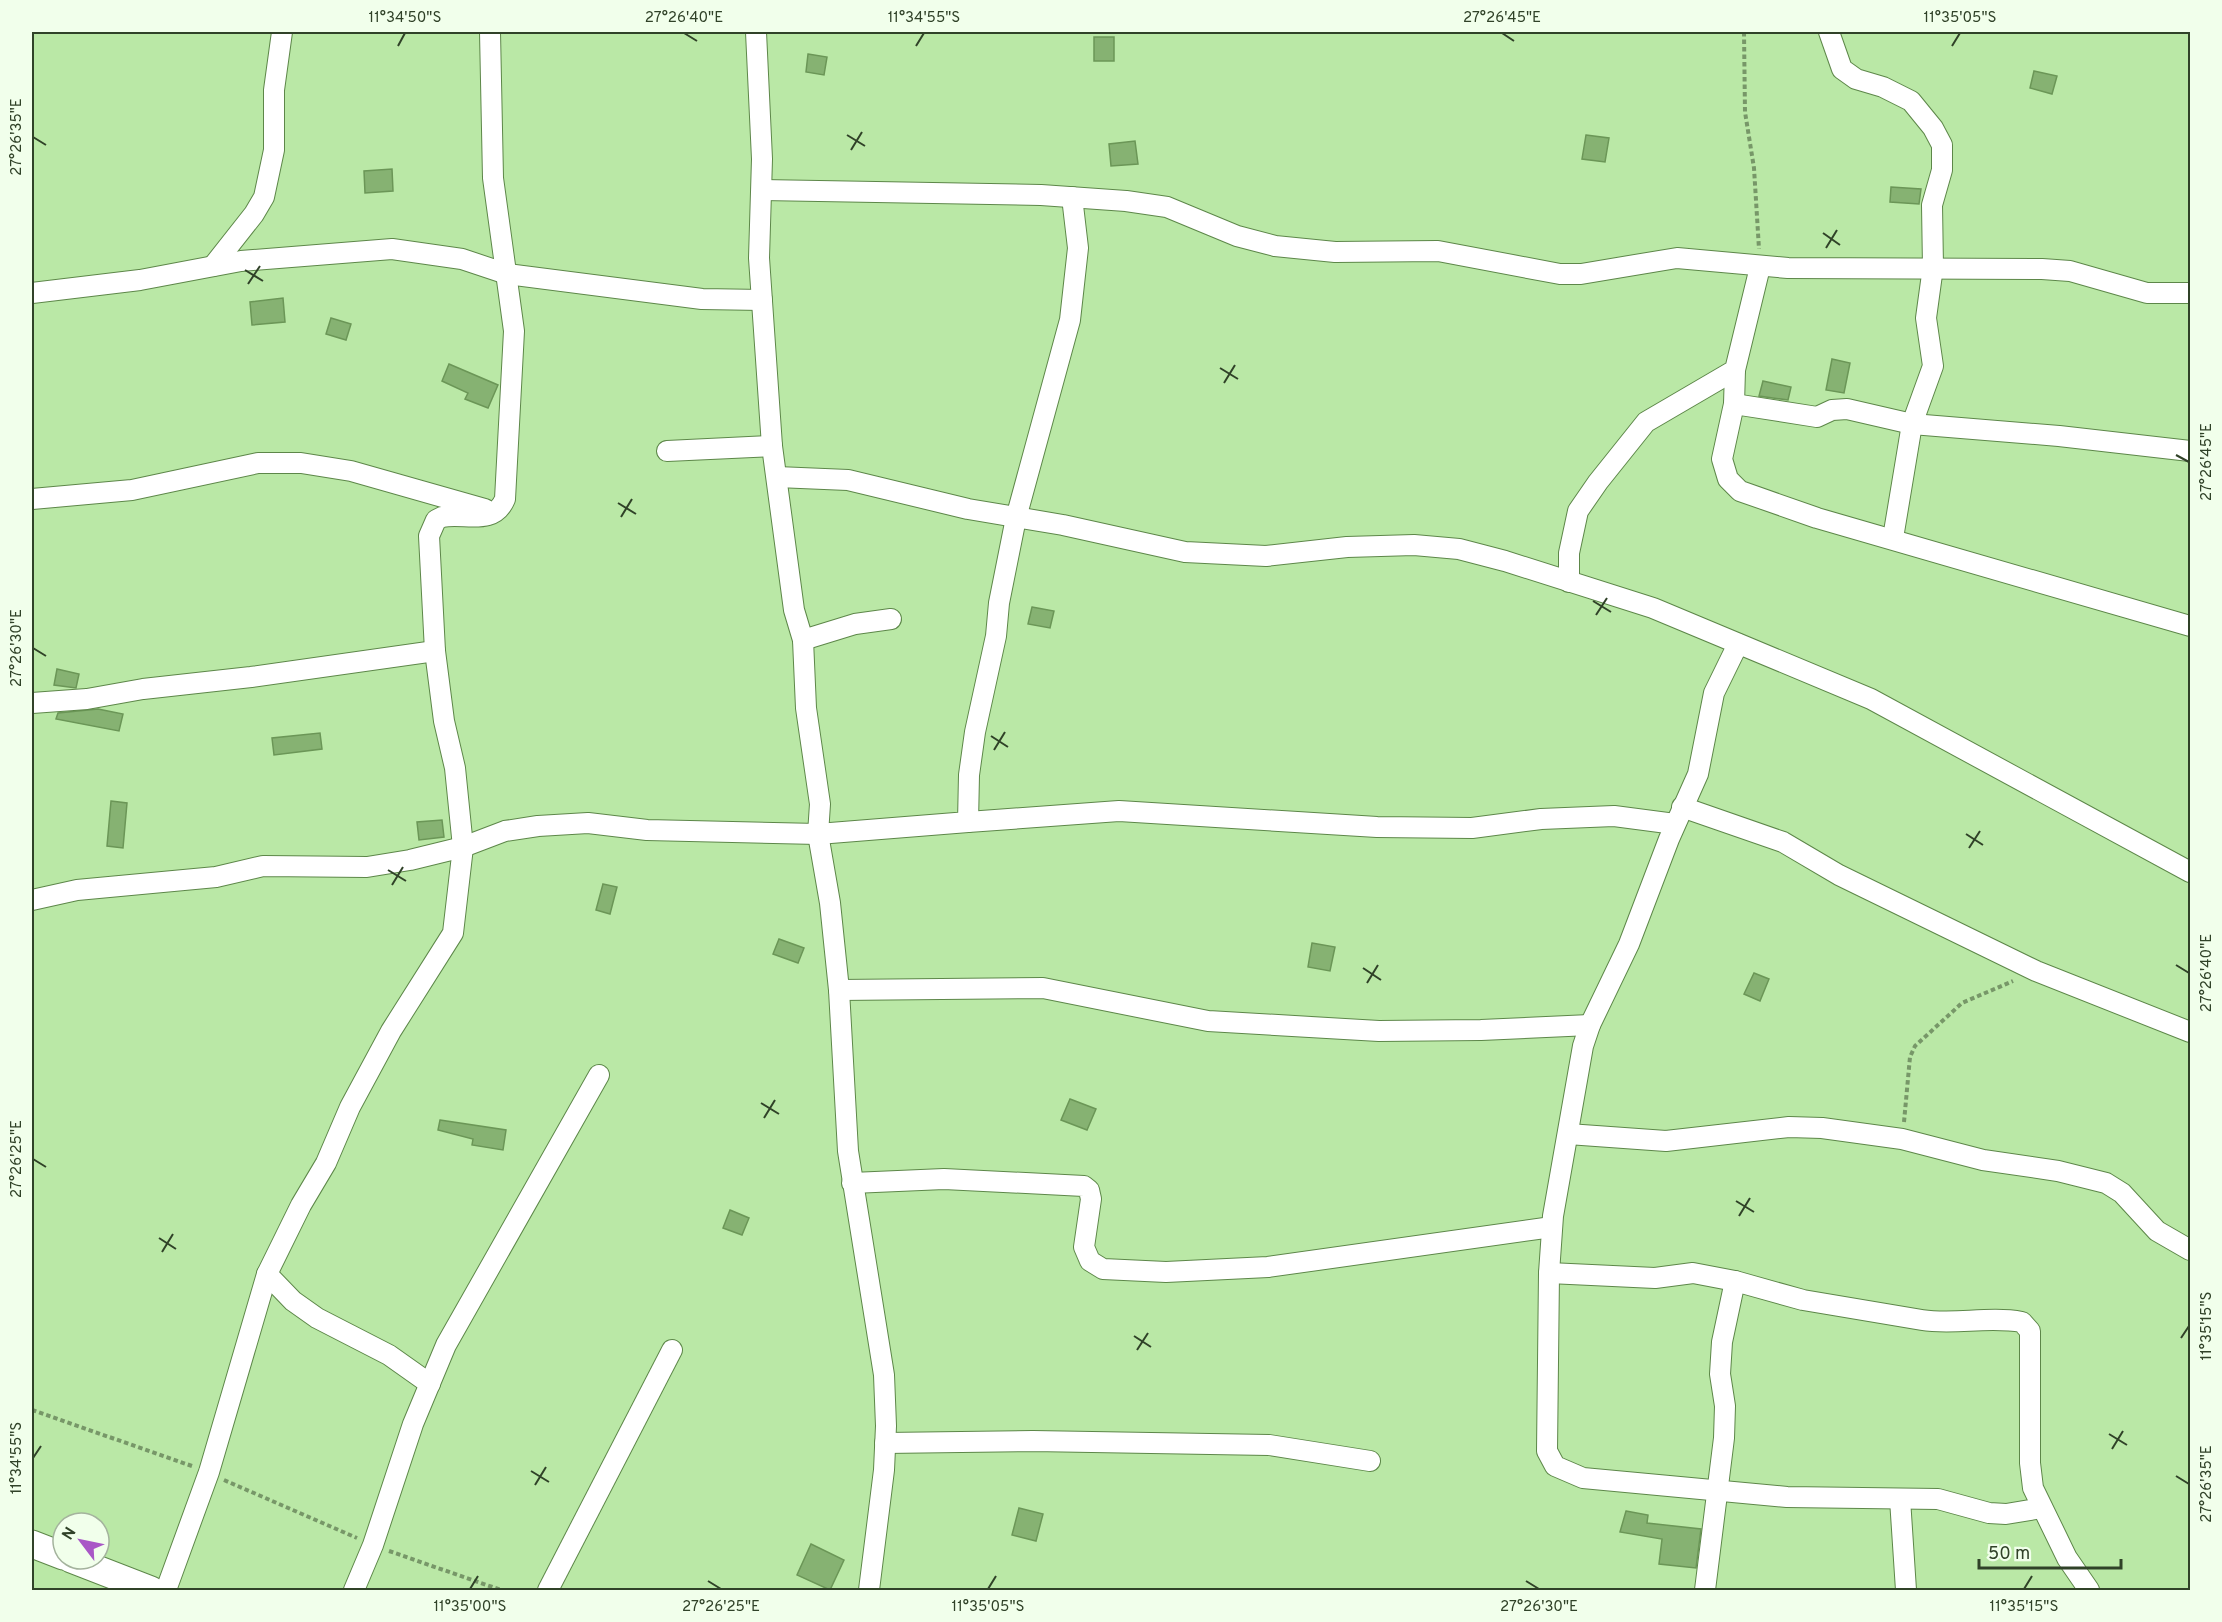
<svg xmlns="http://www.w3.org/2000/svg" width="2222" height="1622" font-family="Overpass,sans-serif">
<rect width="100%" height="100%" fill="#bae8a6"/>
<!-- building -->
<g fill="#86b272" stroke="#6b9657" stroke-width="1.5">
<rect x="1094" y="37" width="20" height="24"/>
<path d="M808,54l19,3 -3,18 -18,-3z"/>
<path d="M2034,71l23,5 -5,18 -22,-6z"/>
<path d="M1586,135l23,3 -4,24 -23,-3z"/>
<path d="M1135,141l3,23 -27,2 -2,-22z"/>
<path d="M392,169l1,22 -28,2 -1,-22z"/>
<path d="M1891,187l30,2 -2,15 -29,-2z"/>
<path d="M283,298l2,24 -33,3 -2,-23z"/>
<path d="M331,318l20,6 -5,16 -20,-6z"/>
<path d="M1832,359l18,4 -6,30 -18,-3z"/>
<path d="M449,364l49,21 -10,23 -23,-9 3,-6 -26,-12z"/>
<path d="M1763,381l28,6 -3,13 -29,-4z"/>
<path d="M1032,607l22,4 -4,17 -22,-4z"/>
<path d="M57,669l22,5 -3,14 -22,-3z"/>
<path d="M98,709l25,5 -4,17 -63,-12 2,-6z"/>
<path d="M320,733l2,16 -48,6 -2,-17z"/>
<path d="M111,801l16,2 -4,45 -16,-2z"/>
<path d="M442,820l2,17 -25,3 -2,-18z"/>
<path d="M603,884l14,3 -7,27 -14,-4z"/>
<path d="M779,939l25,9 -6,15 -25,-9z"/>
<path d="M1312,943l23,4 -5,24 -22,-4z"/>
<path d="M1754,973l15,6 -9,22 -16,-7z"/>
<path d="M1070,1099l26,10 -9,21 -26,-10z"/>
<path d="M440,1120l66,10 -3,20 -31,-5 1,-6 -35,-9z"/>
<path d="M730,1210l19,8 -7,17 -19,-7z"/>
<path d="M1019,1508l24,6 -7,27 -24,-6z"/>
<path d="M1626,1511l22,4 -1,8 54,6 -5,39 -37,-4 3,-25 -42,-7z"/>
<path d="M811,1544l33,16 -14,30 -33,-15z"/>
</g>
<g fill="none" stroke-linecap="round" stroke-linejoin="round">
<!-- street casing -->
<g stroke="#5d8749" stroke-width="22">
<g id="street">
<path d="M756,32l6,127 -3,99 13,188 22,164 9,30 3,68 14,96 -2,30 12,69 9,87 9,161 36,224 2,51 -2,44 -15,120"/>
<path d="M1829,32l13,37 14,10 27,8 28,14 22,27 9,17v25l-10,35 1,62 -7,51 7,48 -21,58 -19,114"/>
<path d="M762,190l279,5 85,6 41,6 70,29 38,10 60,6 103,-1 122,23h21l96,-16 111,10 254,1 28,2 77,22h43"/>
<path d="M213,266l41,-52 10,-17 10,-47v-60l8,-58"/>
<path d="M32,293l108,-13 101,-19 151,-12 70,10 45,15 195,25 60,1"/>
<path d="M1735,370l-1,34 -12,55 6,20 12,12 77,27 373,108"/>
<path d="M1734,404l83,13 15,-7 15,-1 65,15 147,12 131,15"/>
<path d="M667,451l105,-5"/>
<path d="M777,477l71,3 120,29 95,16 122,27 81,4 81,-9 67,-2 45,4 46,12 148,47 218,91 319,173"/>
<path d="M32,499l100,-9 126,-27h43l50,8 134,38"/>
<path d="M1569,582v-29l9,-42 20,-29 48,-60 89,-52 25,-103"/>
<path d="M803,640l52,-16 36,-5"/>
<path d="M1738,644l-24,49 -16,81 -29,65 -40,105 -39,81 -7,21 -30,170 -4,57 -2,178 8,15 28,12 204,19 151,2 51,14 17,1 36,-6"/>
<path d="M32,703l55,-4 56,-10 108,-12 184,-26"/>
<path d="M1682,807l101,35 56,33 197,96 154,61"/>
<path d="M968,822l151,-11 258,16 95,1 69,-9 73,-3 61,8"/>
<path d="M32,900l45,-10 139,-13 47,-11 104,1 43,-7 53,-13 42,-16 33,-5 50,-3 59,7 171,4 150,-12 1,-47 6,-43 21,-96 3,-33 17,-85 54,-198 8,-72 -6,-51"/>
<path d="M839,990l204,-2 165,33 171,10 102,-1 109,-5"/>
<path d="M1568,1134l98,7 123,-14 33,1 80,11 81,21 75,11 48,12 16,10 35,38 33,19"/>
<path d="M852,1183l92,-4 140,7 5,4 2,9 -7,48 6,14 13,8 63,3 102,-5 284,-40"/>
<path d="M1549,1273l106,5 38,-5 42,8 68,19 119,20c33,5 66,-4 100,2l8,9v132l3,25 34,70 22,32"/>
<path d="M267,1274l26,27 24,17 72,37 41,29"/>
<path d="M885,1443l148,-2 236,4 101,16"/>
<path d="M1900,1499l6,91"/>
<path d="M166,1590l43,-118 58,-198 34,-69 25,-42 24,-56 41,-76 62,-98 10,-86 -8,-79 -11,-47 -9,-70 -6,-115 7,-16 6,-3c22,-5 51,10 63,-18l9,-168 -21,-153 -3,-146"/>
<path d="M354,1590l19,-45 40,-121 33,-79 153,-270"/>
<path d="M548,1590l124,-240"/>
<path d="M1705,1590l19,-152 1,-32 -5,-32 2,-32 13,-61"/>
</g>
</g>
<!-- secondary casing -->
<g stroke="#5d8749" stroke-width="29">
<g id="secondary">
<path d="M32,1544l31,12"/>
<path d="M71,1559l80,31"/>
</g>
</g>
<!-- path -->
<g stroke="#779768" stroke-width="4" stroke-dasharray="4.5 3" stroke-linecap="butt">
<path d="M1744,32l1,80 9,56 5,81"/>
<path d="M1904,1122l6,-65 5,-11 47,-43 51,-22"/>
<path d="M32,1410l160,56"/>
<path d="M224,1480l133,58"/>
<path d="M389,1551l112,39"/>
</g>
<!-- street -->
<use href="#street" stroke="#fff" stroke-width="20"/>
<!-- secondary -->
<use href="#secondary" stroke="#fff" stroke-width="27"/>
</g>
<!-- ticks -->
<path fill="none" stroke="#304228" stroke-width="2" d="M684,33l13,8M1502,33l12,8M398,46l7,-13M916,46l8,-13M1952,46l8,-13M847,135l18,11M33,137l13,8M851,150l11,-18M1823,233l17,12M1826,248l11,-18M245,270l18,11M248,284l12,-18M1220,368l18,11M1224,383l11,-18M2176,455l13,7M618,503l18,11M621,517l11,-18M1593,601l18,11M1596,615l11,-17M33,648l13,8M991,736l17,11M994,750l11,-18M1966,834l17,11M1969,848l11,-17M388,870l18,11M392,885l11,-18M2176,965l13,8M1363,968l18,12M1367,983l11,-18M761,1103l18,11M764,1118l11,-18M33,1159l13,8M1736,1201l18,11M1739,1216l11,-18M159,1238l17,11M162,1252l11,-18M1134,1336l17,11M2181,1338l8,-12M1137,1350l11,-17M2109,1434l18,11M2112,1449l11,-18M33,1458l8,-12M531,1471l18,11M2176,1476l13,8M535,1485l11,-18M708,1581l13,8M1526,1581l13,8M470,1589l8,-13M988,1589l8,-13M2024,1589l8,-13"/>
<!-- border -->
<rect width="2222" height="1622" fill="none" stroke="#f1ffeb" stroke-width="66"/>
<!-- north arrow -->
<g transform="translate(81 1541) rotate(302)"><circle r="28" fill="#f1ffeb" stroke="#a4b39d" stroke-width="1.5"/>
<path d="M0-4.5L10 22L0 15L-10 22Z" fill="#a957c6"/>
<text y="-9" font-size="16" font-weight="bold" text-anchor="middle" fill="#304228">N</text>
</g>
<!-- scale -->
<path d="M1979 1559v9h142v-9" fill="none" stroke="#304228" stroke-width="3"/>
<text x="1988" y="1559" font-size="18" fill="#304228" stroke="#f1ffeb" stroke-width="4.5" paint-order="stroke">50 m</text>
<rect x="33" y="33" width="2156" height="1556" fill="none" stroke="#304228" stroke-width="2"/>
<g font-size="15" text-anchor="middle" fill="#304228">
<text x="405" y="22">11°34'50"S</text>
<text x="684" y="22">27°26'40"E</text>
<text x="924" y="22">11°34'55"S</text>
<text x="1502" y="22">27°26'45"E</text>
<text x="1960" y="22">11°35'05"S</text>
<text transform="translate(16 137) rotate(-90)" y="5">27°26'35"E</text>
<text transform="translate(2206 462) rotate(-90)" y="5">27°26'45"E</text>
<text transform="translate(16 648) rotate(-90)" y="5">27°26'30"E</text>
<text transform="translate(2206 973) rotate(-90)" y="5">27°26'40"E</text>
<text transform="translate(16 1159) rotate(-90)" y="5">27°26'25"E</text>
<text transform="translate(2206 1326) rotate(-90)" y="5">11°35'15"S</text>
<text transform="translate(16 1458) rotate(-90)" y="5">11°34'55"S</text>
<text transform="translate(2206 1484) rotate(-90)" y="5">27°26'35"E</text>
<text x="470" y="1611">11°35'00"S</text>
<text x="721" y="1611">27°26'25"E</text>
<text x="988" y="1611">11°35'05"S</text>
<text x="1539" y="1611">27°26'30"E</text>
<text x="2024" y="1611">11°35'15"S</text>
</g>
</svg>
